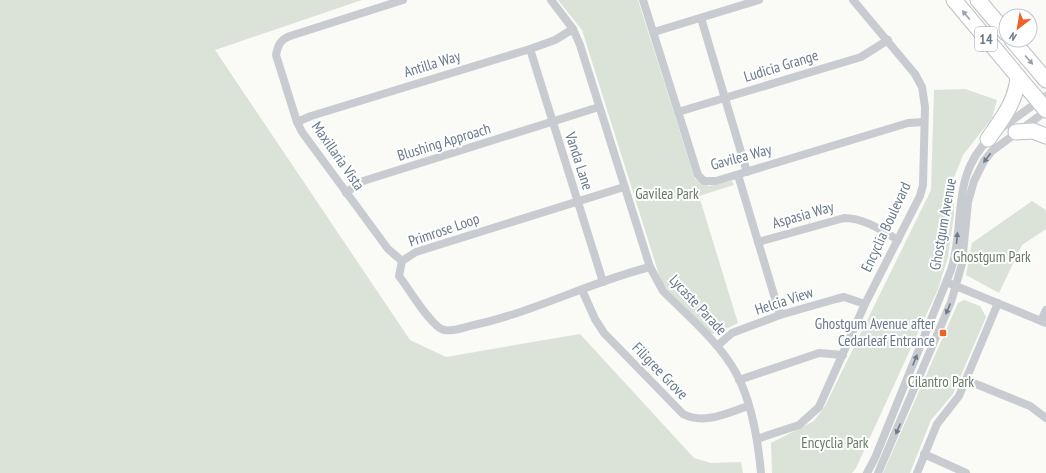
<svg xmlns="http://www.w3.org/2000/svg" width="1046" height="473" font-family="'PT Sans Narrow',sans-serif">
<rect width="100%" height="100%" fill="#fafaf7"/>
<!-- green -->
<g fill="#dbe2d8">
<path d="M0,0h362l-147,50 195,290 36,17 134,-23 114,124 17,5 30,-1 2,11h-743z"/>
<path d="M558,0h80l57,179 14,7 23,-5 2,4 -35,11 39,127 -22,11 -7,-1 -36,-37 -12,-15 -79,-251z"/>
<path d="M965,89l32,11 -5,18 -29,37 -10,25 1,34 -6,43 -10,32 -82,179 -4,5h-80l-1,-30 43,-22 11,-15 106,-216 3,-100z"/>
<path d="M1032,201l14,9v19l-24,16 -23,48 -33,-18 6,-32z"/>
<path d="M964,300l16,6 6,11 -33,77 -22,26 -21,53h-27l75,-170z"/>
</g>
<g fill="none" stroke-linecap="round" stroke-linejoin="round">
<!-- highway casing -->
<g stroke="#bcbfc3" stroke-width="17">
<g id="highway">
<path d="M954,0l92,110"/>
<path d="M978,0l28,33"/>
<path d="M1012,40l34,40"/>
<path d="M1016,132l17,-1 13,5"/>
<path d="M988,139c14,-20 28,-37 30,-62"/>
</g>
</g>
<!-- street -->
<g stroke="#c8cbcf" stroke-width="8">
<path d="M551,0l22,29 7,16 70,222 13,24c25,25 56,51 73,82 16,29 22,67 25,100"/>
<path d="M643,0l55,175 6,6h12l192,-58 16,-1"/>
<path d="M701,18l46,154"/>
<path d="M654,32l105,-32"/>
<path d="M530,49l73,233"/>
<path d="M678,112l183,-55 27,-17"/>
<path d="M297,122l14,-6 219,-67 25,-9 18,-11"/>
<path d="M1000,129l46,-33"/>
<path d="M738,175l42,140"/>
<path d="M624,187l-208,65 -14,9 -3,15c9,11 32,51 45,54 9,2 20,-3 30,-5 60,-13 116,-43 176,-58"/>
<path d="M346,193l14,-11 239,-75"/>
<path d="M758,242l86,-24c20,0 37,12 54,22"/>
<path d="M402,261l-14,-12 -86,-117 -5,-10 -21,-67c2,-10 4,-15 14,-19l113,-36"/>
<path d="M951,284l95,39"/>
<path d="M582,290l13,29 9,14 79,81c21,11 44,-1 65,-8"/>
<path d="M1041,321l5,-11"/>
<path d="M717,346l15,-13 48,-18 56,-16 8,-2 21,7"/>
<path d="M739,380l80,-27 24,2"/>
<path d="M966,380l64,26 16,12"/>
<path d="M757,439l42,-14 20,-18 46,-103 55,-108 3,-11 2,-78 -3,-20 -7,-13 -62,-74"/>
<path d="M924,454l42,19"/>
<path d="M867,473l8,-15 76,-188c15,-47 -1,-94 39,-132"/>
<path d="M878,473l73,-171 11,-38 6,-62 6,-21 10,-20 8,-10 54,-40"/>
<path d="M917,473l20,-49 22,-28 39,-93"/>
</g>
<!-- highway -->
<use href="#highway" stroke="#fff" stroke-width="15"/>
</g>
<!-- one-way arrows -->
<defs><path id="oneway-solid" d="M-6-.8H1V-3.2L6.5 0L1 3.2V.8H-6Z"/></defs>
<g fill="#95a0ad">
<use href="#oneway-solid" transform="translate(966 15) rotate(-130)"/>
<use href="#oneway-solid" transform="translate(1029 60) rotate(49)"/>
</g>
<g fill="#6c7c8d">
<use href="#oneway-solid" transform="translate(987 158) rotate(127)"/>
<use href="#oneway-solid" transform="translate(957 238) rotate(-85)"/>
<use href="#oneway-solid" transform="translate(948 309) rotate(113)"/>
<use href="#oneway-solid" transform="translate(915 360) rotate(-68)"/>
<use href="#oneway-solid" transform="translate(898 429) rotate(113)"/>
</g>
<!-- markers -->
<rect fill="#ec6325" stroke="#fff" stroke-width="1.5" x="939" y="329" width="8" height="8" rx="2"/>
<g text-anchor="middle" stroke-width="4" stroke-linejoin="round" paint-order="stroke">
<!-- shield labels -->
<rect fill="#fff" stroke="#95a0ad" stroke-width="1" x="975" y="27" width="22" height="24" rx="3"/>
<g font-size="14" font-weight="bold" fill="#67788a">
<text x="986" y="44">14</text>
</g>
<!-- street labels -->
<g font-size="15" fill="#67788a" stroke="#fff">
<text transform="translate(432 64) rotate(-17)" y="5">Antilla Way</text>
<text transform="translate(781 66) rotate(-17)" y="5">Ludicia Grange</text>
<text transform="translate(444 142) rotate(-17)" y="5">Blushing Approach</text>
<text transform="translate(338 156) rotate(55)" y="5">Maxillaria Vista</text>
<text transform="translate(741 157) rotate(-15)" y="5">Gavilea Way</text>
<text transform="translate(579 161) rotate(72)" y="5">Vanda Lane</text>
<text transform="translate(803 215) rotate(-16)" y="5">Aspasia Way</text>
<text transform="translate(943 224) rotate(-80)" y="5">Ghostgum Avenue</text>
<text transform="translate(886 227) rotate(-65)" y="5">Encyclia Boulevard</text>
<text transform="translate(444 230) rotate(-19)" y="5">Primrose Loop</text>
<text transform="translate(784 301) rotate(-18)" y="5">Helcia View</text>
<text transform="translate(698 305) rotate(47)" y="5">Lycaste Parade</text>
<text transform="translate(660 371) rotate(46)" y="5">Filigree Grove</text>
</g>
<!-- park labels -->
<g font-size="15" fill="#667b63" stroke="#fff">
<text x="667" y="199">Gavilea Park</text>
<text x="992" y="262">Ghostgum Park</text>
<text x="941" y="387">Cilantro Park</text>
<text x="835" y="448">Encyclia Park</text>
</g>
<!-- poi labels -->
<g font-size="15" fill="#67788a" stroke="#fff" text-anchor="end">
<text x="935" y="329">Ghostgum Avenue after<tspan x="935" dy="17">Cedarleaf Entrance</tspan></text>
</g>
</g>
<!-- north arrow -->
<g transform="translate(1018 28) rotate(211)"><circle r="19" fill="#ffffff" stroke="#c2c9d0"/>
<path d="M0-3L7 15L0 10L-7 15Z" fill="#ec6325"/>
<text y="-6" font-size="11" font-weight="bold" text-anchor="middle" fill="#67788a">N</text>
</g>
</svg>
